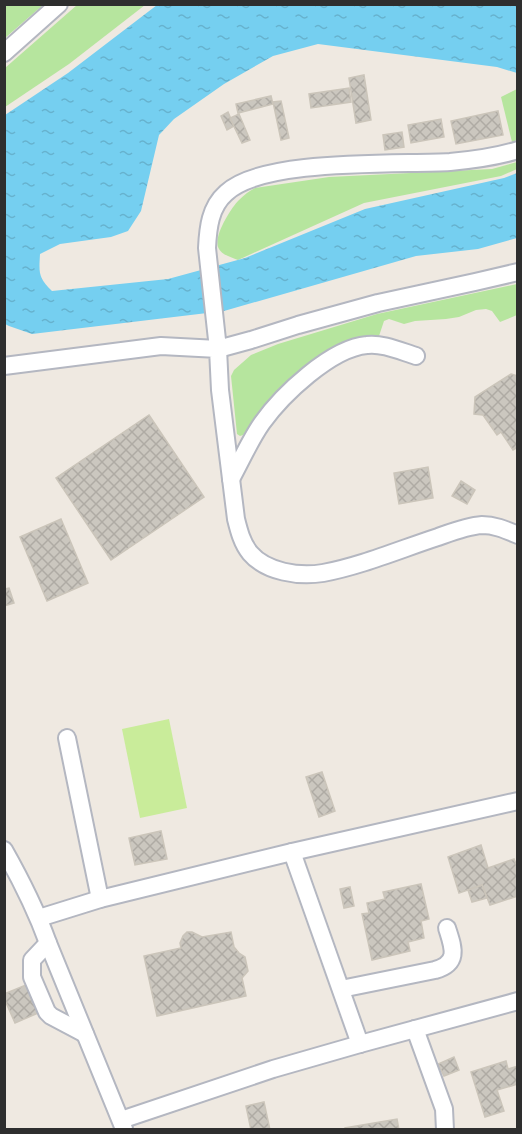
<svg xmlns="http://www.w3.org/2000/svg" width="522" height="1134" font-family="'Source Sans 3',sans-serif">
<defs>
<pattern id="water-ripples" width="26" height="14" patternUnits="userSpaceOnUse" patternTransform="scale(1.5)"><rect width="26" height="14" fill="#75cff0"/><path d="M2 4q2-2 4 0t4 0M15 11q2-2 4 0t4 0" fill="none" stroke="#66b2ce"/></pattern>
<pattern id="building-cross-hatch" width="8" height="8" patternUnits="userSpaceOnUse" patternTransform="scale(1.5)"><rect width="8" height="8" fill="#cbc7bf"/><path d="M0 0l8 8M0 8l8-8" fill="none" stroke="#afaba4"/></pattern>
</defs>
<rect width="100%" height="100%" fill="#efe9e1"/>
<!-- park -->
<g fill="#b6e59e">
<path d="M5,4h38v1l-38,33z"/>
<path d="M77,5h68l-76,59 -64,43v-39z"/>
<path d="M517,89v51l-5,2 -11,-45z"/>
<path d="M517,162v7l-16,7 -137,27 -126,57c-7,-3 -17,-5 -20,-13 -4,-12 13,-39 21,-47 5,-5 10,-9 16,-12l74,-11 163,-8z"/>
<path d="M517,284v31l-17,7 -8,-11 -6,-2 -10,1 -17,7 -13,2 -31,2 -11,3 -15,-5 -5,2 -5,15 -27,4 -22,11 -17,10 -43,38 -27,36 -3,1 -3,-2 -6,-58 3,-6 17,-15 27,-11 99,-30z"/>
</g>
<!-- pitch -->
<path fill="#c9ec9a" d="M169,719l18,89 -47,10 -18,-89z"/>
<!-- water -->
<path fill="url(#water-ripples)" d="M157,5h360v68l-20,-6 -179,-23 -45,12 -49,28 -50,35 -15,16 -18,76 -13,20 -17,6 -51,7 -20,10c-1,19 -2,23 12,37l116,-12 77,-21 120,-49 139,-31 13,-5v65l-39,11 -62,7 -192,55 -192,23 -23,-8 -4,-2v-209l63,-42z"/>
<!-- building -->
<g fill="url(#building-cross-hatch)" stroke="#cbc5ba" stroke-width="1.5">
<path d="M364,75l7,45 -15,3 -7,-45z"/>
<path d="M349,88l2,14 -40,6 -2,-14z"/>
<path d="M271,96l2,8 -35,9 -2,-9z"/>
<path d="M281,101l8,37 -8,2 -8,-38z"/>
<path d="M498,111l5,24 -47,9 -5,-23z"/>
<path d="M228,112l6,14 -7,4 -6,-14z"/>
<path d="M239,114l11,26 -8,3 -12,-25z"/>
<path d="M441,119l3,18 -33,6 -3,-18z"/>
<path d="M402,132l2,15 -19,3 -2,-15z"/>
<path d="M511,374l7,2v71l-5,3 -12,-18 -4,3 -14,-20 -9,-1 1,-17z"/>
<path d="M149,415l55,82 -93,63 -55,-82z"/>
<path d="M428,467l5,31 -34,6 -5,-31z"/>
<path d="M461,481l14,9 -8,14 -15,-8z"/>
<path d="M61,519l27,64 -41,18 -27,-64z"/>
<path d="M9,588l5,15 -10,3v-17z"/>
<path d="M322,772l13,39 -16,6 -13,-40z"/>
<path d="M161,831l6,28 -32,6 -6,-27z"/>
<path d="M481,845l7,23 26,-9 4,10v27l-28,9 -8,-20 -23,8 -11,-36z"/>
<path d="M421,884l8,35 -8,2 3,17 -16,4 2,9 -38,9 -10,-46 7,-1 -2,-10 18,-4 -2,-7z"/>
<path d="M482,885l5,13 -15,4 -4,-12z"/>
<path d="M350,887l4,19 -10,2 -4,-19z"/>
<path d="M187,932h5l10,5 29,-5 3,15 5,6 6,4 3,14 -6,7 4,18 -89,20 -13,-60 37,-8 -1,-5 3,-7z"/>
<path d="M26,985l12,28 -23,10 -11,-25v-4z"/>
<path d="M454,1057l5,13 -15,6 -6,-12z"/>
<path d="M506,1061l2,8 10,-3v18l-21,6 7,21 -19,6 -14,-45z"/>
<path d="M264,1102l6,28h-19l-5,-24z"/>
<path d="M397,1119l2,11h-54v-2z"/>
</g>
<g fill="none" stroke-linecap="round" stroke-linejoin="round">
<!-- street casing -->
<g stroke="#b4b7c1" stroke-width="20">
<g id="street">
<path d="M4,53l55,-49"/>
<path d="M518,150c-22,7 -46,10 -68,12 -52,3 -188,-4 -224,31 -16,14 -18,35 -19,55l11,101 33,-9 47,-15 80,-22 97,-21 43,-10"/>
<path d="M4,366l157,-20 57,3 2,41 16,129c3,12 6,24 14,34 16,19 49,24 73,20 38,-7 78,-24 115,-36 14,-5 29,-11 44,-12 13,0 24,5 36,10"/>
<path d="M231,479c10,-18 19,-39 31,-56 20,-28 69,-75 105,-78 15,-2 33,6 49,11"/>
<path d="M67,738l33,161"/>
<path d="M4,850c17,30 32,60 44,93l76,186"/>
<path d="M292,852l68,192"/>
<path d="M39,918l61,-19 192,-47 226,-51"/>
<path d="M48,943l-16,17v17l15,35 4,4 34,18"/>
<path d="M341,989l94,-19c25,-7 18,-23 12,-42"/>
<path d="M415,1029l29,80 1,21"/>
<path d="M121,1120l152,-51 87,-25 158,-43"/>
</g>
</g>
<!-- street -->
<use href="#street" stroke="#fff" stroke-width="16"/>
</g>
<!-- border -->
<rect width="522" height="1134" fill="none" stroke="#2e2e2e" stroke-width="12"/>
</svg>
